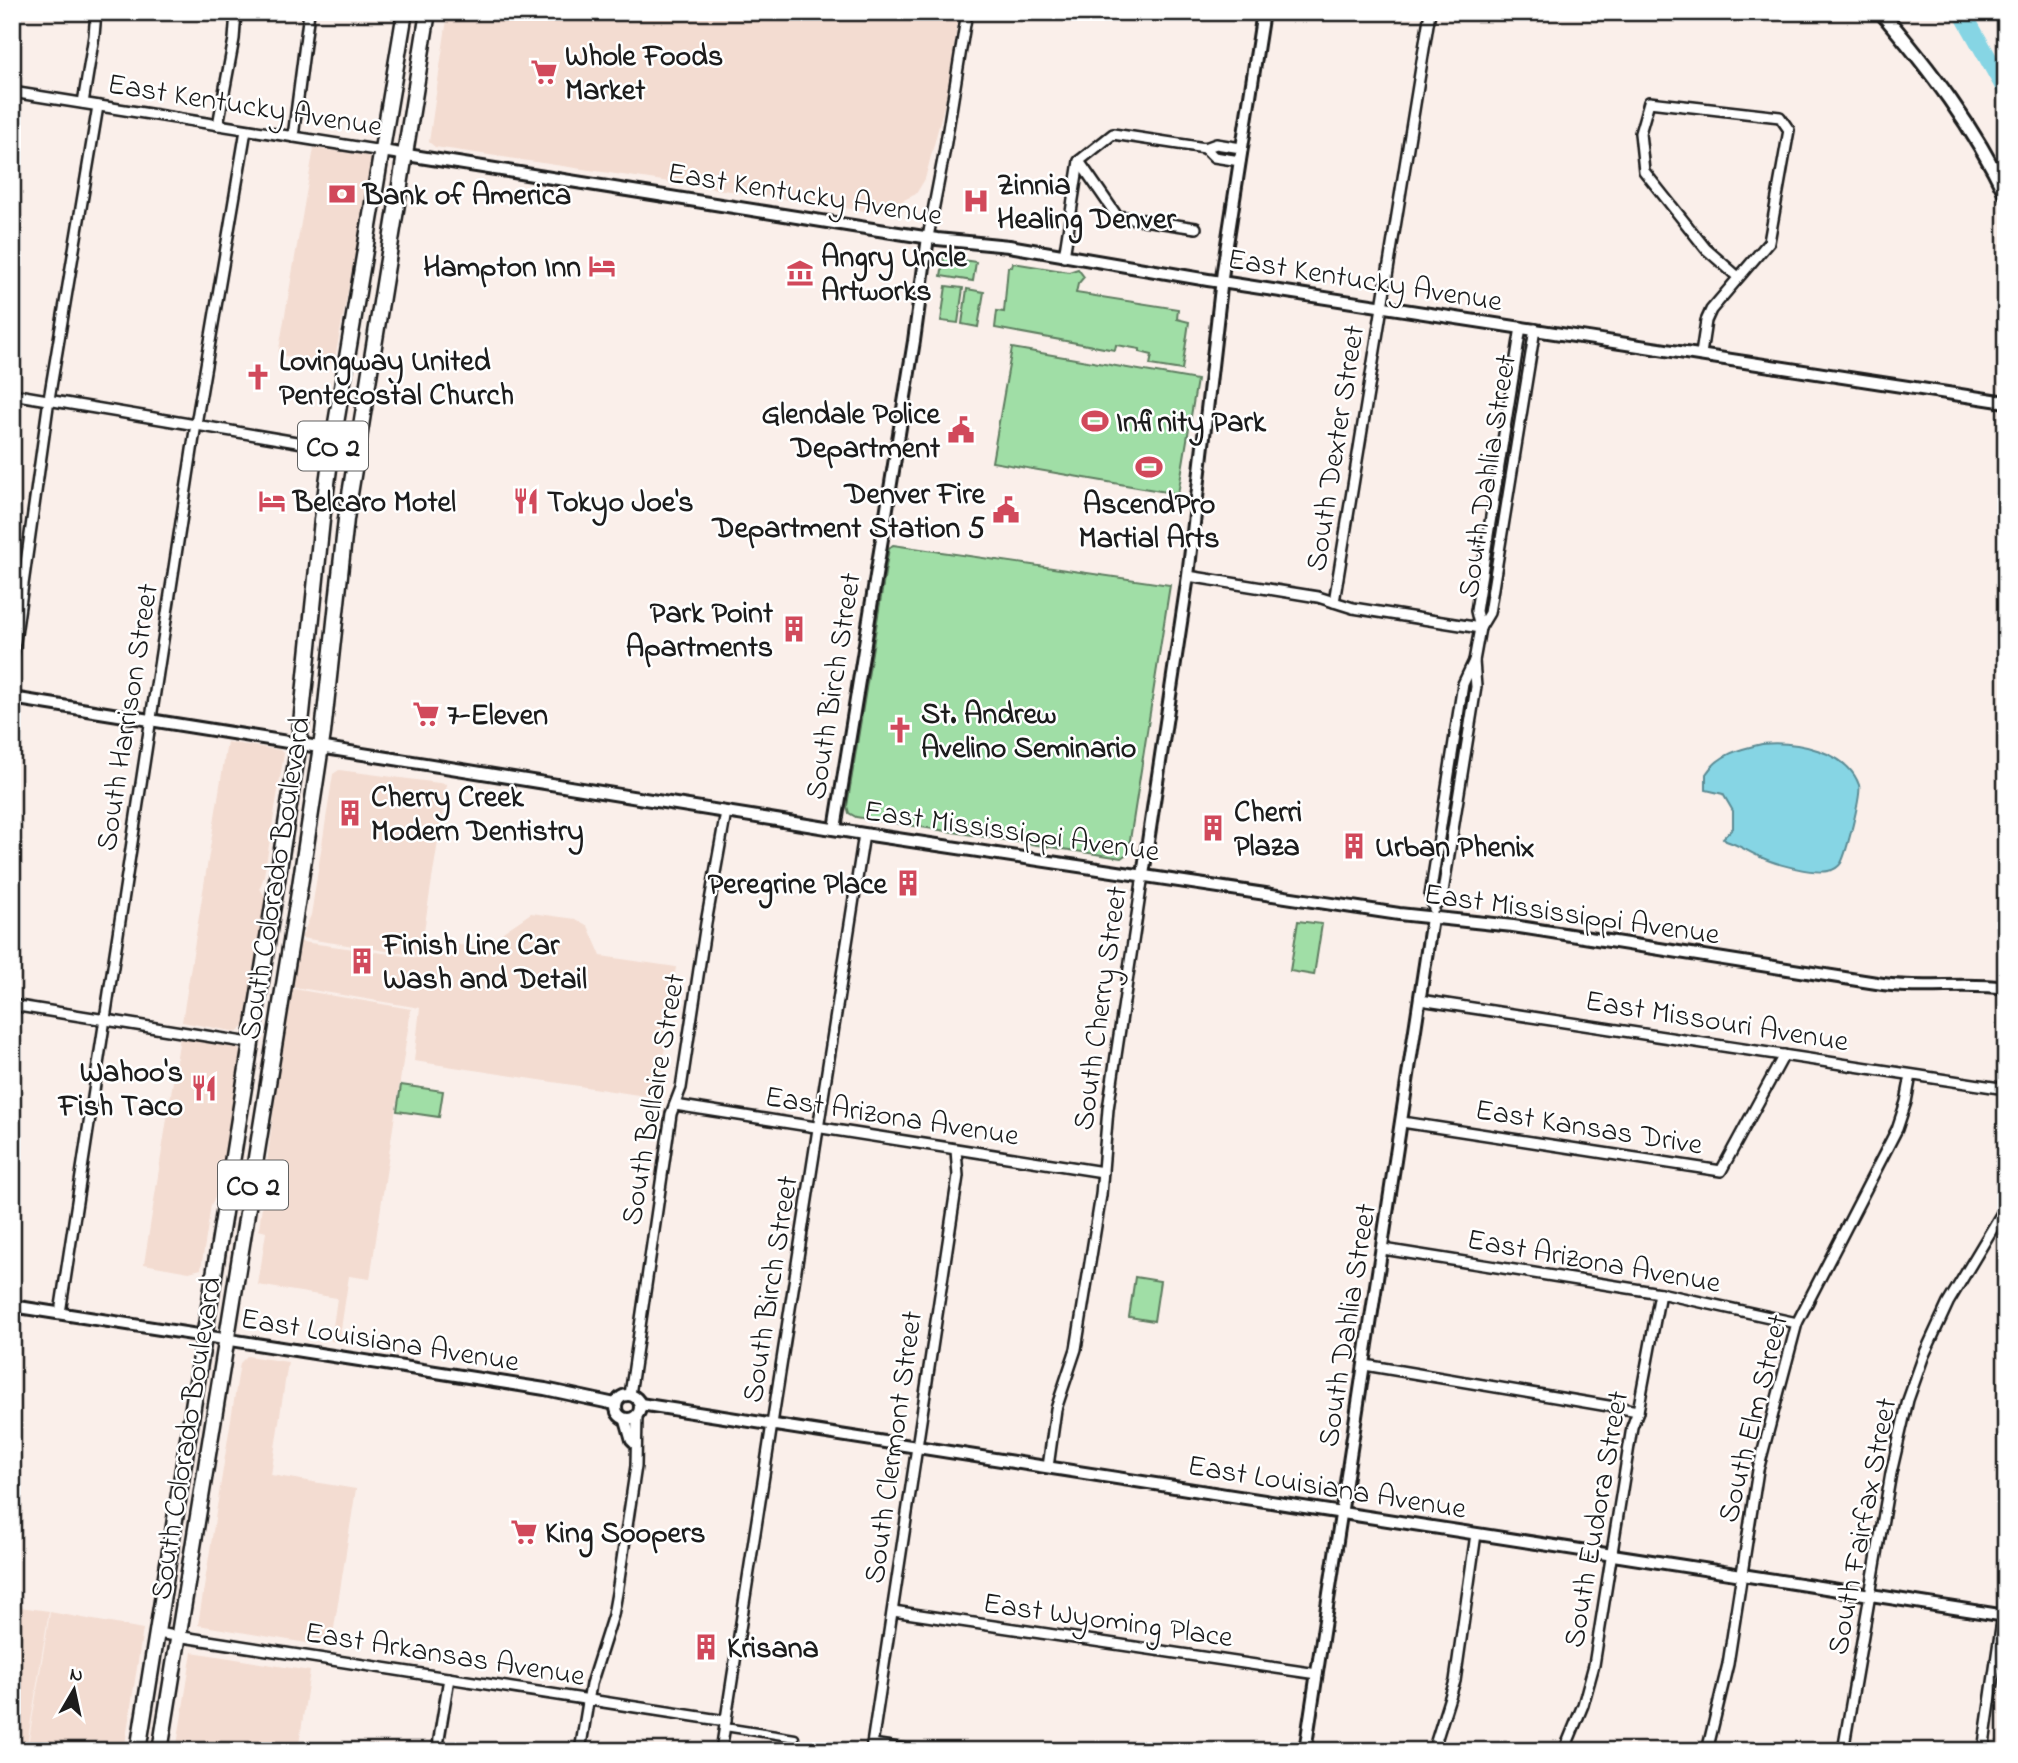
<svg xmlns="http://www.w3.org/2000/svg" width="2018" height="1763" font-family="'Indie Flower',sans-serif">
<rect width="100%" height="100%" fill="#faefea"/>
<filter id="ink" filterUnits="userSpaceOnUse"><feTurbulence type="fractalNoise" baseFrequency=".0143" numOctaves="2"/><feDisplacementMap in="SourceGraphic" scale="14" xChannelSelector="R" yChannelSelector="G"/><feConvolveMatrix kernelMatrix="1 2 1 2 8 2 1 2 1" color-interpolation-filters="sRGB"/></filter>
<g filter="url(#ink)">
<!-- built -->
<g fill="#f3dcd1">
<path d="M448,12h511l-11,79 -23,88 -9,15 -38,19 -443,-66 -6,-5z"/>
<path d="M314,148l51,7 6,3 2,5 -39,200 -56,-8z"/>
<path d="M227,742l53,8 4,4 -20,122 -4,12 6,11 -19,121 -3,7 -7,5 -55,-10z"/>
<path d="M339,770l108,14 -27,172 -119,-18 10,-23 22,-141z"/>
<path d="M531,913l45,6 12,7 13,30 75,11 -18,131 -244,-37 6,-53 -132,-22 7,-45 132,18 10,-18 63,11 3,-20z"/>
<path d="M288,988l123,21 -41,270 -21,-3 -10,66 -8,-1 6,-43 -79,-13 8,-53 -7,-2z"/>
<path d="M180,1037l56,10 5,5 -20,133 -10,20 -10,64 -12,3 -45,-8z"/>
<path d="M247,1356l41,6 -17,113 85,14 -25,158 -133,-22 42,-262z"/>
<path d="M12,1606l37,5 -23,140 -14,-2z"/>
<path d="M50,1612l93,17 -19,122h-97z"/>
<path d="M192,1652l118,19 -12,80h-122z"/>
</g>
<!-- green -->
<g fill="#a0dea6" stroke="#5e7d61" stroke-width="2">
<path d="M944,257l32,5 -3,19 -32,-5z"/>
<path d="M1013,263l56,9 9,-3 6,8 -6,7 -2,9 102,16 -1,10 12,3 -7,48 -32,-5 2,-10 -12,-3v-3l-24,-4 -1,5 -120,-22 2,-17 7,1 4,-45h4z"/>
<path d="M946,286l17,2 -5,35 -17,-2z"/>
<path d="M967,289l17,3 -6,35 -16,-3z"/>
<path d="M1012,348l185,32 -19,114 -186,-32z"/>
<path d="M893,545l277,40 -42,268 -7,5 -265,-41 -7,-4 -2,-7 42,-258z"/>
<path d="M1298,921l24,3 -8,51 -24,-4z"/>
<path d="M401,1085l42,6 -4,26 -42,-6z"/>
<path d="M1135,1277l25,4 -6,40 -25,-4z"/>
</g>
<!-- water -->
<path fill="#86d5e4" stroke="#5c8b94" stroke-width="2" d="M1762,744c32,-3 85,6 97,41 3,9 -13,69 -18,78 -3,5 -8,7 -13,8 -15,3 -49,-6 -63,-12 -14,-5 -25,-14 -39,-18l-3,-3 10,-10v-17l-10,-17 -17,-4v-16c13,-20 34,-25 56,-30z"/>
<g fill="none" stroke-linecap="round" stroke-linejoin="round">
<!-- river -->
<path stroke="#86d5e4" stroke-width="18" d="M1962,12l44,78"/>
<!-- pedestrian casing -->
<g stroke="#1c1c1c" stroke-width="11">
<path id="pedestrian" d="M725,1727l70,11"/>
</g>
<!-- minor casing -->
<g stroke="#1c1c1c" stroke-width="14">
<g id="minor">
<path d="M12,92l370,59"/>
<path d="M83,103l11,-67 2,-24"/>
<path d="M218,125l16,-86 2,-27"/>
<path d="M293,137l16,-125"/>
<path d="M1205,148l9,9 26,4"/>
<path d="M1079,161l38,55 79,12"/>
<path d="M928,237l16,-83 23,-142"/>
<path d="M1064,257l15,-96 34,-27 92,14 11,-4 25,4"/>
<path d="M1701,354l5,-33 5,-11 58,-68 20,-112 -9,-13 -131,-15 -9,31 4,38 62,78 32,28"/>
<path d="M12,394l344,58"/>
<path d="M1188,576l130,21 35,11 127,20"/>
<path d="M1334,602l96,-590"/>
<path d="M1480,628l9,-15 46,-284"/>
<path d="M12,663l37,-264 49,-293"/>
<path d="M1434,906l8,-8 34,-211 -2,-26 6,-33 -4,-17 45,-284"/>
<path d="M1434,909l-4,-13 33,-212 11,-23"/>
<path d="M1420,1000l586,89"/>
<path d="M12,1005l238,38"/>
<path d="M675,1105l428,67"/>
<path d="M1402,1122l319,49 63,-116"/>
<path d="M1383,1249l277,44 137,30"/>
<path d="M60,1313l136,-889 50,-294"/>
<path d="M1365,1365l273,46"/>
<path d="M630,1395l41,-281 10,-26 25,-165 20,-111"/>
<path d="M625,1419l6,21 5,5"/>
<path d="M1048,1467l8,-58 20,-60 25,-154 7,-86 35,-234"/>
<path d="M893,1611l424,63"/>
<path d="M157,1633l569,88"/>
<path d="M872,1744l46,7"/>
<path d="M437,1751l12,-73"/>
<path d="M580,1751l11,-67 22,-69 4,-22 19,-127 1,-51"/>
<path d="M721,1751l143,-917"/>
<path d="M871,1751l87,-575 -2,-26"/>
<path d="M1433,1751l22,-70 21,-147"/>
<path d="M1564,1751l19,-46 11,-40 38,-238 6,-16 22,-118"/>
<path d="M1707,1751l21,-87 30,-194 39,-147 100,-194 9,-27 5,-27"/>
<path d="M1843,1751l48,-278 17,-73 16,-45 24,-52 58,-97"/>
<path d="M1983,1751l23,-158"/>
</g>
</g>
<!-- tertiary casing -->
<g stroke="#1c1c1c" stroke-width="16">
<g id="tertiary">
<path d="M382,151l471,75 84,13 72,7 199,34 798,122"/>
<path d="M12,698l852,136 535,80 114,12 370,58c41,6 82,-2 123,4"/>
<path d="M835,829l79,-488 14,-104"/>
<path d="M1143,875l45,-299 35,-306 40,-258"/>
<path d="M12,1306l533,83 70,15"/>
<circle cx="628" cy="1407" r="12"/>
<path d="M640,1404l1366,212"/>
<path d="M1305,1751l127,-833"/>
</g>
</g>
<!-- secondary casing -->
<g stroke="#1c1c1c" stroke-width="18">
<path id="secondary" d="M1881,12c48,56 93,115 125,182"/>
</g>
<!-- primary casing -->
<g stroke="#1c1c1c" stroke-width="19">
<g id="primary">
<path d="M138,1751l161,-1008 23,-223 10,-73 73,-435"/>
<path d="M160,1751l139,-859 24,-159 23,-214 82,-507"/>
</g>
</g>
<!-- pedestrian -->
<use href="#pedestrian" stroke="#fff" stroke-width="6"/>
<!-- minor -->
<use href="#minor" stroke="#fff" stroke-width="9"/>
<!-- tertiary -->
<use href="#tertiary" stroke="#fff" stroke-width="10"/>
<!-- secondary -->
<use href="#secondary" stroke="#fff" stroke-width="12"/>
<!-- primary -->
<use href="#primary" stroke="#fff" stroke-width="14"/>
</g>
</g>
<!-- icons -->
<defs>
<g id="supermarket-bare" transform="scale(2.1)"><path d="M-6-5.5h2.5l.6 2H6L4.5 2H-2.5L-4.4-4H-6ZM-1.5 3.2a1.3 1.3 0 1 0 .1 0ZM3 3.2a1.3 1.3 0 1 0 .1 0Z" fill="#d1495b" stroke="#fff" stroke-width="2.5" paint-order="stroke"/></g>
<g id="bank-bare" transform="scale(2.1)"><path d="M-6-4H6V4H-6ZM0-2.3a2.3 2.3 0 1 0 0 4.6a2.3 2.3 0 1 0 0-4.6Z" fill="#d1495b" stroke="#fff" stroke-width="2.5" paint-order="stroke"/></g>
<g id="hospital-bare" transform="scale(2.1)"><path d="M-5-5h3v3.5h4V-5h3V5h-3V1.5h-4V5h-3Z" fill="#d1495b" stroke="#fff" stroke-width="2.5" paint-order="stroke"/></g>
<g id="hotel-bare" transform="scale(2.1)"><path d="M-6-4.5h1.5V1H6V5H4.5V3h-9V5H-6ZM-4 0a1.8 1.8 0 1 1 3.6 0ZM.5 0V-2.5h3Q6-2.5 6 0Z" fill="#d1495b" stroke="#fff" stroke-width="2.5" paint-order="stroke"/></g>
<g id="museum-bare" transform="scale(2.1)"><path d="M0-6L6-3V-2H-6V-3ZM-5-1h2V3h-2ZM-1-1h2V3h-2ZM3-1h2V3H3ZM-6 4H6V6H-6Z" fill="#d1495b" stroke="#fff" stroke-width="2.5" paint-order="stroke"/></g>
<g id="church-bare" transform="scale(2.1)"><path d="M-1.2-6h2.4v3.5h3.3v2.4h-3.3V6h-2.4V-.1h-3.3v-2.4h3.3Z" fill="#d1495b" stroke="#fff" stroke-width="2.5" paint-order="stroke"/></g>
<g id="stadium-bare" transform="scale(2.1)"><path d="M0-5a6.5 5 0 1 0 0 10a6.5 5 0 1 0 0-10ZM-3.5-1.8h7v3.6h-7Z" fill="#d1495b" stroke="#fff" stroke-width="2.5" paint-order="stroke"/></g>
<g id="civic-bare" transform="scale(2.1)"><path d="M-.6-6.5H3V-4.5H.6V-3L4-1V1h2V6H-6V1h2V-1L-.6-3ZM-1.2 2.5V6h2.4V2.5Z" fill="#d1495b" stroke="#fff" stroke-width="2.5" paint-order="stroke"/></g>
<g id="restaurant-bare" transform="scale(2.1)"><path d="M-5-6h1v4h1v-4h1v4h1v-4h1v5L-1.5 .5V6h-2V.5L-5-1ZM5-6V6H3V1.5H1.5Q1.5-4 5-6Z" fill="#d1495b" stroke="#fff" stroke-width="2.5" paint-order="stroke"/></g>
<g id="building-bare" transform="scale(2.1)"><path d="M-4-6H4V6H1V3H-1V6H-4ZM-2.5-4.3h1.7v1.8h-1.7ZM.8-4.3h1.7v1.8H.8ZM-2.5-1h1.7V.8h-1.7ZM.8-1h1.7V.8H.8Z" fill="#d1495b" stroke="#fff" stroke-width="2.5" paint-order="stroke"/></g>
</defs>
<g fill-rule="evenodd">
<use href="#supermarket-bare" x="544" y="72"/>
<use href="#bank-bare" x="342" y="194"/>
<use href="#hospital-bare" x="976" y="201"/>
<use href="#hotel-bare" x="602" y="266"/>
<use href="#museum-bare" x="800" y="273"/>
<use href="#church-bare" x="258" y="377"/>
<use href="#stadium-bare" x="1095" y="421"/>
<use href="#civic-bare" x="961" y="430"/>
<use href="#stadium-bare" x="1149" y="467"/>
<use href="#hotel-bare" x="272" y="501"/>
<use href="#restaurant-bare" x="526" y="501"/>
<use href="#civic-bare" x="1006" y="510"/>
<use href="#building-bare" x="794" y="629"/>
<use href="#supermarket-bare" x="426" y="714"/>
<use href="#church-bare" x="900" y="730"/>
<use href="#building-bare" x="350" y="813"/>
<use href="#building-bare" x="1213" y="828"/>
<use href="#building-bare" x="1354" y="846"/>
<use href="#building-bare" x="908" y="883"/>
<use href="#building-bare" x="362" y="961"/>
<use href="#restaurant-bare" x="204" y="1088"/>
<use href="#supermarket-bare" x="524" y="1532"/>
<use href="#building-bare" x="706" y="1647"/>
</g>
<g text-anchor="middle" stroke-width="5" stroke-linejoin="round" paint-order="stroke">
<!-- shield labels -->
<g fill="#fff" stroke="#606060" stroke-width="2">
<rect x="298" y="421.5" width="70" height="49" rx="5"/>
<rect x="218" y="1160.5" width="70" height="49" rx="5"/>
</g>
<g font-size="28" font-weight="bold" fill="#1c1c1c">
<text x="333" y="456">CO 2</text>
<text x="253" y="1195">CO 2</text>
</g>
<!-- poi labels -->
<g font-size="30" font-weight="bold" fill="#1c1c1c" stroke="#fff" text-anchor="start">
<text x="565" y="65">Whole Foods<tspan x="565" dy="34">Market</tspan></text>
<text x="997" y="194">Zinnia<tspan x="997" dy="34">Healing Denver</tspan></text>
<text x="363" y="204">Bank of America</text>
<text x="821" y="266">Angry Uncle<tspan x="821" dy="34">Artworks</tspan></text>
<text x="581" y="276" text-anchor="end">Hampton Inn</text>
<text x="279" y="370">Lovingway United<tspan x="279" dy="34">Pentecostal Church</tspan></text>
<text x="940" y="423" text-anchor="end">Glendale Police<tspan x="940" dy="34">Department</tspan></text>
<text x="1116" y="431">Infinity Park</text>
<text x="985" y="503" text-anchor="end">Denver Fire<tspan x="985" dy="34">Department Station 5</tspan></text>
<text x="293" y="511">Belcaro Motel</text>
<text x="547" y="511">Tokyo Joe's</text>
<text x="1149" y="513" text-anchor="middle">AscendPro<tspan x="1149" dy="34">Martial Arts</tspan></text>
<text x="773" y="622" text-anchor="end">Park Point<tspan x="773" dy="34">Apartments</tspan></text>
<text x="921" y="723">St. Andrew<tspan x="921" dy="34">Avelino Seminario</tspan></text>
<text x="447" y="724">7-Eleven</text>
<text x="371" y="806">Cherry Creek<tspan x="371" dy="34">Modern Dentistry</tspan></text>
<text x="1234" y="821">Cherri<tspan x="1234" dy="34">Plaza</tspan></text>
<text x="1375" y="856">Urban Phenix</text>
<text x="887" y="893" text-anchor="end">Peregrine Place</text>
<text x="383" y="954">Finish Line Car<tspan x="383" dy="34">Wash and Detail</tspan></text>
<text x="183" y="1081" text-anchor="end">Wahoo's<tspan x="183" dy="34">Fish Taco</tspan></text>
<text x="545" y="1542">King Soopers</text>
<text x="727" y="1657">Krisana</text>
</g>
<!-- street labels -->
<g font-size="30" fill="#1c1c1c" stroke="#fff">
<text transform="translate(245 104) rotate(9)" y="10">East Kentucky Avenue</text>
<text transform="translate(805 193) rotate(9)" y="10">East Kentucky Avenue</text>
<text transform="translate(1365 279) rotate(9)" y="10">East Kentucky Avenue</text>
<text transform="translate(1334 448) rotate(-81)" y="10">South Dexter Street</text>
<text transform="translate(1486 476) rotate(-81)" y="10">South Dahlia Street</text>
<text transform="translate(832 686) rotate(-81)" y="10">South Birch Street</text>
<text transform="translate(126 717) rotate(-81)" y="10">South Harrison Street</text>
<text transform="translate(1012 830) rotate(8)" y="10">East Mississippi Avenue</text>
<text transform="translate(274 878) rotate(-81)" y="10">South Colorado Boulevard</text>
<text transform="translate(1572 913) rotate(8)" y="10">East Mississippi Avenue</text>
<text transform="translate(1099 1008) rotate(-82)" y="10">South Cherry Street</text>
<text transform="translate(1717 1020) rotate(9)" y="10">East Missouri Avenue</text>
<text transform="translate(652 1099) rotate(-80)" y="10">South Bellaire Street</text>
<text transform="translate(892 1115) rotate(9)" y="10">East Arizona Avenue</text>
<text transform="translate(1589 1126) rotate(9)" y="10">East Kansas Drive</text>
<text transform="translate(1594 1260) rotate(10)" y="10">East Arizona Avenue</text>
<text transform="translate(769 1289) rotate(-81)" y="10">South Birch Street</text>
<text transform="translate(1346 1325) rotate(-81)" y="10">South Dahlia Street</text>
<text transform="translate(380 1339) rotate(9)" y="10">East Louisiana Avenue</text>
<text transform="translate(1752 1418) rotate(-76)" y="10">South Elm Street</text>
<text transform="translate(185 1438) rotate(-81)" y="10">South Colorado Boulevard</text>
<text transform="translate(892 1447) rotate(-82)" y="10">South Clermont Street</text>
<text transform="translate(1327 1486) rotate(9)" y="10">East Louisiana Avenue</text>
<text transform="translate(1595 1519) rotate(-80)" y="10">South Eudora Street</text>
<text transform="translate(1861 1526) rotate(-79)" y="10">South Fairfax Street</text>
<text transform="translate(1108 1619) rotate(8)" y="10">East Wyoming Place</text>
<text transform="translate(445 1653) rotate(9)" y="10">East Arkansas Avenue</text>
</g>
</g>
<!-- margin -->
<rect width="2018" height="1763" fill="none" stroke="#fff" stroke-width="42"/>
<rect x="21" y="21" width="1976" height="1721" fill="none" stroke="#1c1c1c" stroke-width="2.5" filter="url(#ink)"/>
<!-- north arrow -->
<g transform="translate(74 1690) rotate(9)" stroke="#ffffff" stroke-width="5" paint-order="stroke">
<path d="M0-5L12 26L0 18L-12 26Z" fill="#1c1c1c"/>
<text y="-10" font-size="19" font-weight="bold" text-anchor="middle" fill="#1c1c1c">N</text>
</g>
</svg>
